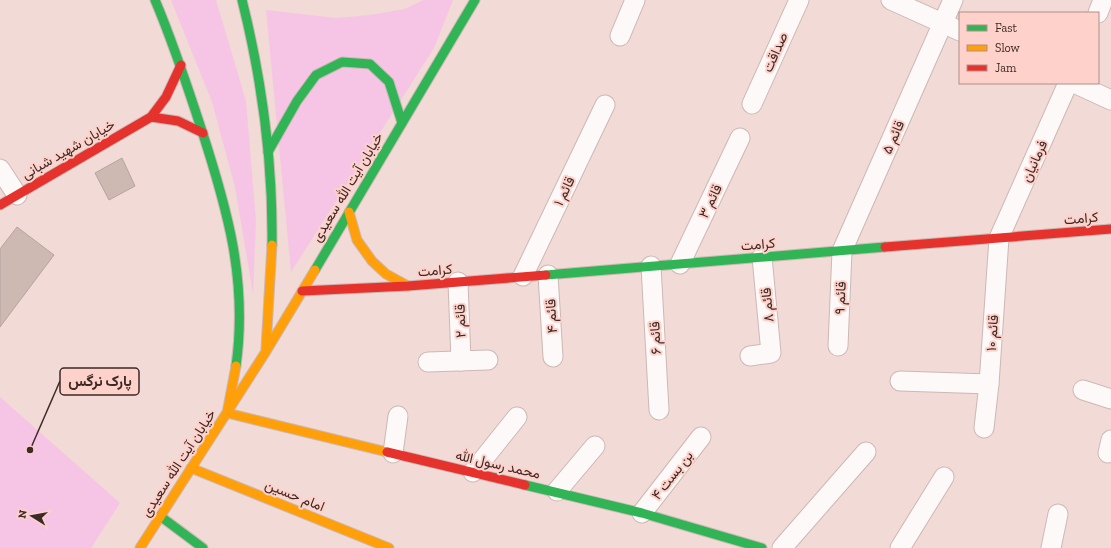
<svg xmlns="http://www.w3.org/2000/svg" width="1111" height="548" font-family="'Zilla Slab',Vazirmatn,serif">
<rect width="100%" height="100%" fill="#f2dad6"/>
<!-- green -->
<g fill="#f6c5e5">
<path d="M171,0h45l30,101 10,120 -3,73 -18,-107 -23,-85z"/>
<path d="M423,0h30l-19,48 -143,224 -25,-262 70,8 34,-3 35,-6z"/>
<path d="M0,397l120,106 -29,45h-91z"/>
</g>
<!-- building -->
<g fill="#cdb9b2" stroke="#b7a49e">
<path d="M122,158l13,28 -26,14 -14,-27z"/>
<path d="M17,227l37,28 -54,72v-78z"/>
</g>
<g fill="none" stroke-linecap="round" stroke-linejoin="round">
<!-- street casing -->
<g stroke="#ccb8b4" stroke-width="21">
<g id="street">
<path d="M891,0l69,31"/>
<path d="M1098,13l5,-13"/>
<path d="M620,36l15,-36"/>
<path d="M1074,83l37,17"/>
<path d="M752,104l47,-104"/>
<path d="M0,169l17,26"/>
<path d="M680,264l60,-126"/>
<path d="M651,266l8,144"/>
<path d="M548,275l5,82"/>
<path d="M523,276l82,-171"/>
<path d="M458,282l3,79"/>
<path d="M838,346l4,-95 111,-251"/>
<path d="M750,356l21,-3 -9,-96"/>
<path d="M428,362l60,-2"/>
<path d="M900,381l89,3"/>
<path d="M1083,390l28,9"/>
<path d="M984,428l5,-44 10,-146 69,-155"/>
<path d="M393,453l5,-37"/>
<path d="M1108,453l3,-13"/>
<path d="M473,472l44,-55"/>
<path d="M557,491l38,-45"/>
<path d="M642,513l59,-76"/>
<path d="M782,548l84,-96"/>
<path d="M900,548l44,-71"/>
<path d="M1051,548l7,-34"/>
</g>
</g>
<!-- fast casing -->
<g stroke="#ccb8b4" stroke-width="11">
<g id="fast">
<path d="M155,0c18,42 32,85 46,128 26,80 47,152 35,238"/>
<path d="M242,0c20,80 31,162 30,245"/>
<path d="M268,152l29,-51 19,-26 26,-13 28,2 19,18 13,41"/>
<path d="M315,270l160,-270"/>
<path d="M546,275l339,-28"/>
<path d="M525,485l117,28 120,35"/>
<path d="M160,516l43,32"/>
</g>
</g>
<!-- slow casing -->
<g stroke="#ccb8b4" stroke-width="11">
<g id="slow">
<path d="M349,212l8,28 15,21 14,13 22,12"/>
<path d="M266,348l6,-103"/>
<path d="M236,366l-9,47 160,39"/>
<path d="M191,468l198,80"/>
<path d="M140,548l125,-195 50,-83"/>
</g>
</g>
<!-- jam casing -->
<g stroke="#ccb8b4" stroke-width="11">
<g id="jam">
<path d="M151,117l27,4 25,12"/>
<path d="M0,205l151,-88 15,-20 15,-32"/>
<path d="M885,247l226,-18"/>
<path d="M302,291l106,-5 138,-11"/>
<path d="M387,452l138,33"/>
</g>
</g>
<!-- street -->
<use href="#street" stroke="#fdf9f9" stroke-width="19"/>
<!-- fast -->
<use href="#fast" stroke="#30b455" stroke-width="9"/>
<!-- slow -->
<use href="#slow" stroke="#ff9f0a" stroke-width="9"/>
<!-- jam -->
<use href="#jam" stroke="#e5322d" stroke-width="9"/>
</g>
<g text-anchor="middle" stroke-width="4" stroke-linejoin="round" paint-order="stroke">
<!-- street labels -->
<g font-size="14" fill="#3d2925" stroke="#fed2ca">
<text transform="translate(775 52) rotate(-66)" y="5">صداقت</text>
<text transform="translate(893 137) rotate(-66)" y="5">قائم ۵</text>
<text transform="translate(68 149) rotate(-30)" y="5">خیابان شهید شبانی</text>
<text transform="translate(1034 161) rotate(-66)" y="5">فرمانیان</text>
<text transform="translate(347 187) rotate(-59)" y="5">خیابان آیت الله سعیدی</text>
<text transform="translate(564 191) rotate(-64)" y="5">قائم ۱</text>
<text transform="translate(710 201) rotate(-64)" y="5">قائم ۳</text>
<text transform="translate(1081 218) rotate(-5)" y="5">کرامت</text>
<text transform="translate(758 244) rotate(-5)" y="5">کرامت</text>
<text transform="translate(435 270) rotate(-5)" y="5">کرامت</text>
<text transform="translate(840 298) rotate(-87)" y="5">قائم ۹</text>
<text transform="translate(767 305) rotate(-95)" y="5">قائم ۸</text>
<text transform="translate(551 316) rotate(-93)" y="5">قائم ۴</text>
<text transform="translate(460 321) rotate(-92)" y="5">قائم ۲</text>
<text transform="translate(992 333) rotate(-86)" y="5">قائم ۱۰</text>
<text transform="translate(655 338) rotate(-93)" y="5">قائم ۶</text>
<text transform="translate(178 463) rotate(-57)" y="5">خیابان آیت الله سعیدی</text>
<text transform="translate(498 464) rotate(13)" y="5">محمد رسول الله</text>
<text transform="translate(672 475) rotate(-52)" y="5">بن بست ۴</text>
<text transform="translate(295 495) rotate(22)" y="5">امام حسین</text>
</g>
</g>
<!-- callouts -->
<path fill="none" stroke="#3d2925" stroke-width="1.5" d="M30 450L60 381"/>
<circle fill="#3d2925" stroke="#fed2ca" stroke-width="1.5" cx="30" cy="450" r="4"/>
<rect fill="#fed2ca" stroke="#3d2925" stroke-width="1.5" x="60" y="368" width="79" height="27" rx="4"/>
<g font-size="15" text-anchor="middle" font-weight="bold" fill="#3d2925">
<text x="100" y="386">پارک نرگس</text>
</g>
<!-- legend -->
<rect x="959" y="12" width="140" height="72" fill="#fed2ca" stroke="#b18e88"/>
<rect x="967" y="25" width="20" height="6" fill="#30b455" stroke="#b18e88"/>
<text x="995" y="32" font-size="12" fill="#3d2925">Fast</text>
<rect x="967" y="45" width="20" height="6" fill="#ff9f0a" stroke="#b18e88"/>
<text x="995" y="52" font-size="12" fill="#3d2925">Slow</text>
<rect x="967" y="65" width="20" height="6" fill="#e5322d" stroke="#b18e88"/>
<text x="995" y="72" font-size="12" fill="#3d2925">Jam</text>
<!-- north arrow -->
<g transform="translate(32 516) rotate(281)" stroke="#fed2ca" stroke-width="3" paint-order="stroke">
<path d="M0-3L7 15L0 10L-7 15Z" fill="#3d2925"/>
<text y="-6" font-size="11" font-weight="bold" text-anchor="middle" fill="#3d2925">N</text>
</g>
</svg>
